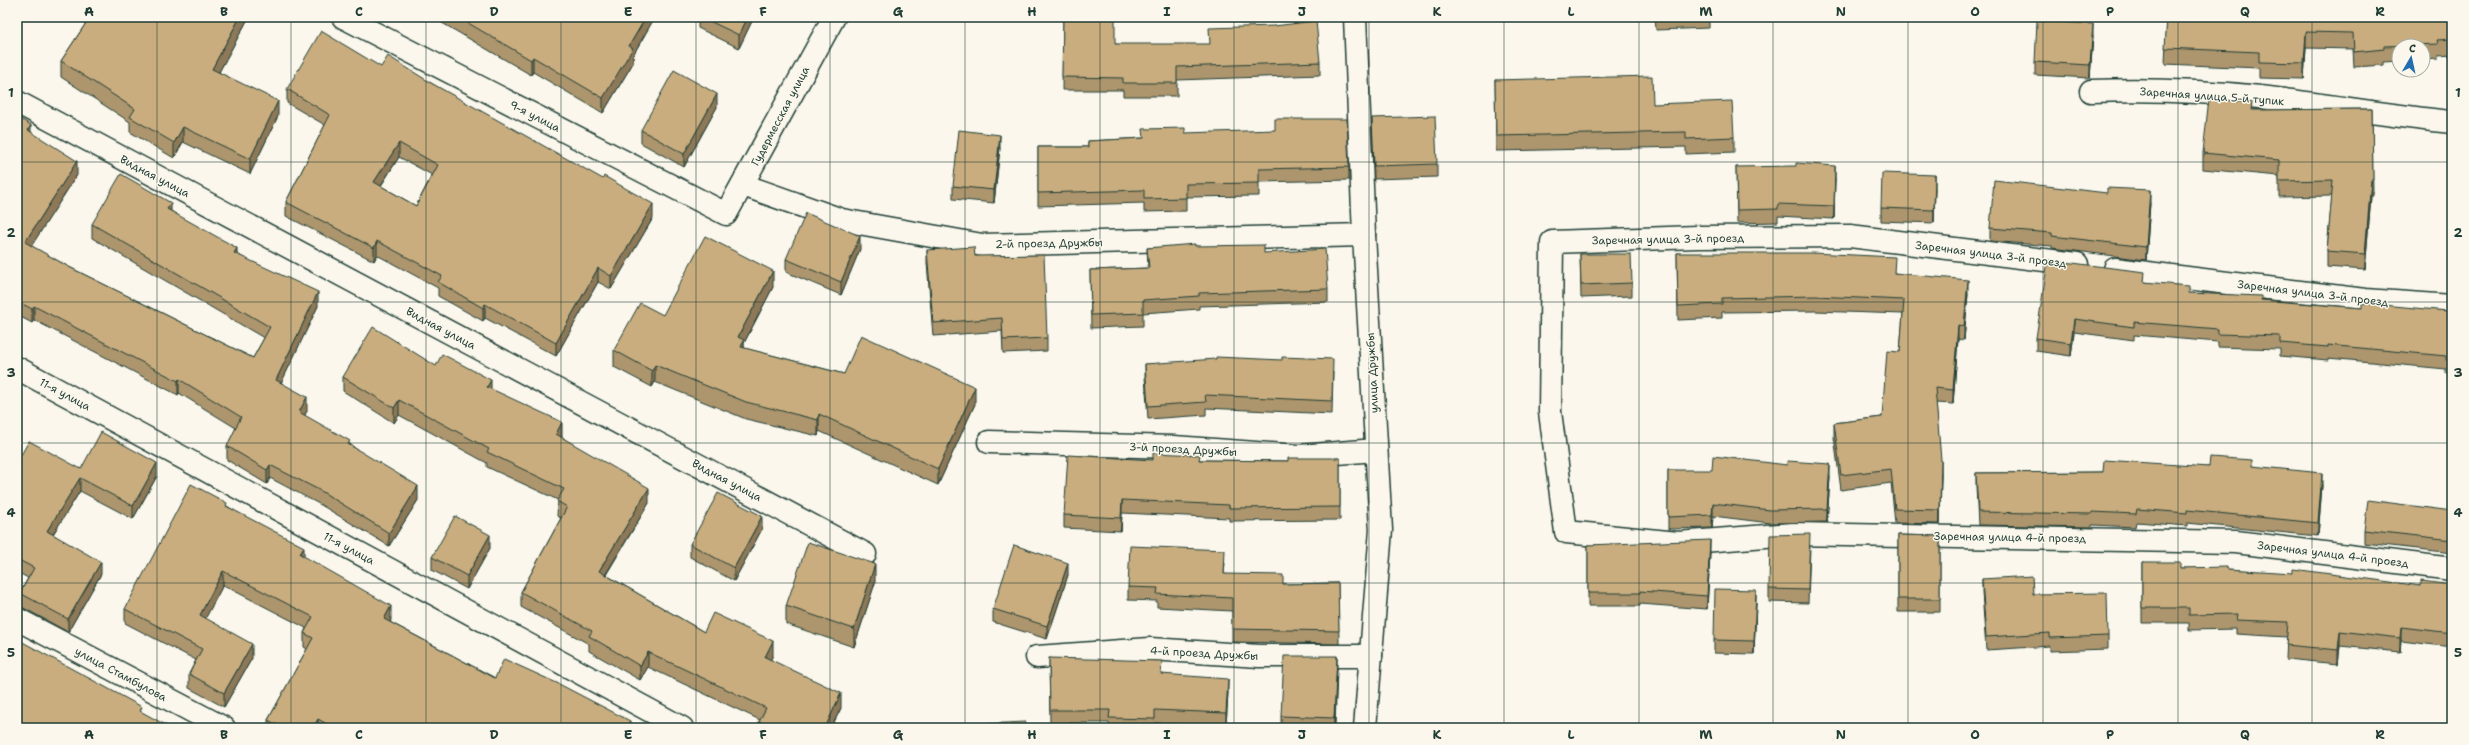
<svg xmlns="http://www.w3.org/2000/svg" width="2469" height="745" font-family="'Shantell Sans',sans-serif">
<rect width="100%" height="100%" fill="#fbf7ec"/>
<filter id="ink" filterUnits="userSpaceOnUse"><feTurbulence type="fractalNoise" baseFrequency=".025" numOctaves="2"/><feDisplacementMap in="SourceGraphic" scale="8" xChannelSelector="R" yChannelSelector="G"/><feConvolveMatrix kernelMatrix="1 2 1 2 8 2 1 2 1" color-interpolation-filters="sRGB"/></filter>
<g filter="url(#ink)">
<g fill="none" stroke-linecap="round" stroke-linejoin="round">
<!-- minor casing -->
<g stroke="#1f3d34" stroke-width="25">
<g id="minor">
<path d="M343,17l383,197 108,-197"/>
<path d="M1355,17l9,218 17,295 -16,198"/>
<path d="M2091,91c56,-2 113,0 169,6 64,7 128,19 192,25"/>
<path d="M17,102l848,452"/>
<path d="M743,185l99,35 140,25 382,-10"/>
<path d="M2077,264l-227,-28 -153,1 -145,5 -2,170 16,120 112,11 114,-9 444,8 216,27"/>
<path d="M2115,269l250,31 87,6"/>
<path d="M17,368l665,360"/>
<path d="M989,442l185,5 125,9 77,-6"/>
<path d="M17,619l207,109"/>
<path d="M1037,657l113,-8 109,7h112"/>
</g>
</g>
<!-- minor -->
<use href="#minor" stroke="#fbf7ec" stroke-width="22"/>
</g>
<!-- wall -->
<g fill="#ad956d" stroke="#1f3d34" fill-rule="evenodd">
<path d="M90,17h159l-30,55 59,44 -28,58 -67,-32 -9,16 -44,-26v-10l-69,-45v-16z"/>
<path d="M432,17h223l-22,38v8l-30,50 -70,-41 -2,3z"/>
<path d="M698,17h56l-15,31 -41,-20z"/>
<path d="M1063,17l52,27 205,18v13l-143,5v16h-54v-6h-61z"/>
<path d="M1655,17h54v11l-53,2z"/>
<path d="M2167,17h285v38l-14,1v3l-15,1v-14h-24v15l-15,1v3l-30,2 -1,-18 -47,-1 -2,31 -45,-1v-10l-94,-4z"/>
<path d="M2093,36l-3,42 -55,-3v-13z"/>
<path d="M381,67l50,16 222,135 -42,71 -13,-7 -42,74 -71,-38 -2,3 -45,-25v-8l-61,-33 -3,6 -88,-45v-14l39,-77 -38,-22v-14zM399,157l33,18 -16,31 -35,-20z"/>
<path d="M1495,80l158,24 81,33v15l-48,2v-7l-190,4z"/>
<path d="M717,107l-33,60 -43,-24v-13z"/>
<path d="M2372,109l1,87h-2l-6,74 -38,-3v-16l5,-55 -53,1v-21l-76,-7v-16l49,-43z"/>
<path d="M17,117l14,15 46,43 -46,71 38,21 184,91 11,-20 -172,-100v-14l79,-13 147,95 -37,77 26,28 -3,5 46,28 68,56 -29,46 -68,-41 -51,-27 -3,6 -40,-24v-14l9,-18 -57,-35 -1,2 -144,-75 -2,3 -15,-8z"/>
<path d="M1372,118l65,46v13l-63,2z"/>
<path d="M1185,133l164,34v13l-90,2v14l-73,1v14l-42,1v-9l-106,3v-59h50v-6l55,-3z"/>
<path d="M1000,148l-6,55 -41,-4v-13z"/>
<path d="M1736,167l99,11 -1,41 -56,-3v6l-41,1z"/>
<path d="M1935,188l-1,35 -53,-2v-13z"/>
<path d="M2150,203l-4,57 -94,-12v-2l-62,-5v-13z"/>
<path d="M2452,234v60l-4,-1v-13z"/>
<path d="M1195,246l69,7 64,36v13l-129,4v3l-56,4v13l-52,2 -1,-58 58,-2 -1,-20z"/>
<path d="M860,249l-19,46 -55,-23v-13z"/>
<path d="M927,250l120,88v13l-44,2 -1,-22 -69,5 -6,-73z"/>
<path d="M1677,253l218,20 73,21 -4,46 -6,-1 -5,65 -17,-1 5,71 -1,50 -45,-1 -4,-40 -50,7 -7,-53v-14l48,-6 18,-65 3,-38 -88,-3 -93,1v6l-44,2z"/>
<path d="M1580,254l52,29v13l-51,2z"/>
<path d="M2145,282l44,11 173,15 85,3 5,-6v68h-6v-4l-118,-11v2l-48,-4v-7l-62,-2v-5l-84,-7v5l-60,-8 -3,24 -35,-5v-13z"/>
<path d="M773,287l-29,56v5l100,26 131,30 -37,81 -119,-54 -1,5 -72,-17 -91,-37 -3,5 -38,-20v-17l49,-35z"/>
<path d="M1145,364l188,8 -1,42 -126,-6v7l-58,4 -3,-42z"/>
<path d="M436,366l55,23 71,48 87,66 -43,72 98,57 69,23 -3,5 71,48 -10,20h-72v-6l1,-2 -112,-53 -8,13 -51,-29v-7l-68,-37v-15l40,-74 -4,-2 1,-16 -71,-33v-4l-88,-48 -5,8 -51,-32v-14z"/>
<path d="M1340,458v62l-111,1v-3l-107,-5 -1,18 -57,-3v-13l89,-55h47l88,1z"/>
<path d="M17,462l64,7 76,7 -24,43 -53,-28 -27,43 48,40 -33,58 -48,-26v-13l8,-15 -11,-6z"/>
<path d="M2252,466l70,19 -4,51 -131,-13v3l-50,-4 -1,5 -44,-2v2l-114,-2 -2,-39v-13l127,-1 106,-5z"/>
<path d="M1668,470l162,7 -3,45 -57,1 -57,-7 -1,12 -44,1z"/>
<path d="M227,506l77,51 87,63 -1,2 105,56 135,50h-362v-8l39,-71 -3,-2v-14l2,-5 -83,-43 -18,33 47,40 -28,49 -35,-19v-14l7,-14 -71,-37v-14z"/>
<path d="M2452,511v42l-25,-3 -63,-7v-13z"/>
<path d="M762,529l-28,52 -44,-24v-13z"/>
<path d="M1898,535l42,1v76h-42z"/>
<path d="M1588,545l122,8 -3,56 -67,-5v2h-52z"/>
<path d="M1810,547l-2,56 -39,-1v-13z"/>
<path d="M490,548l-23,41 -35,-19v-13z"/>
<path d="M2142,562l38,6 47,1 194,17 31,-1v62l-51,-6 -1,11 -60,-6 -2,18 -52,-5 1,-22 -51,-3v-5l-47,1v-7h-47z"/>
<path d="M1225,563l-1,11 59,10 55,-1 1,61 -107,-2v-31l-75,-4v-6l-29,-1v-13z"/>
<path d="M1068,575l-21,64 -54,-17v-13z"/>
<path d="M1982,579l51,15 75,42v13l-58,2v-5l-64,4 -4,-58z"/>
<path d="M875,583l-21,64 -68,-23v-18z"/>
<path d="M1756,603l-2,51 -40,-1v-13z"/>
<path d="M1049,658l113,16 66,18 -2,34 -71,-3v5h-46v-5h-59z"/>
<path d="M1337,668l-2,60h-54v-12z"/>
</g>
<!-- shaded-wall -->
<g fill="#8d7959" stroke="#1f3d34">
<path d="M240,17h9l-37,68v-16z"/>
<path d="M646,17h9l-22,38v8l-30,50v-15l26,-52z"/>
<path d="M748,17h6l-15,31v-13z"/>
<path d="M2093,24v12l-3,42v-13z"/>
<path d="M2306,32v16l-2,31v-16z"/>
<path d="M533,57v15l-2,3v-15z"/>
<path d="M717,94v13l-33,60v-13z"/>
<path d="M278,101v15l-28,58v-15z"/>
<path d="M31,125v14l-3,-9z"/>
<path d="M183,127v15l-9,16v-15z"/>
<path d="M1000,135v13l-6,55v-13z"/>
<path d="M399,143v14l-25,39v-14z"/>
<path d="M77,161v14l-52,81v-14z"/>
<path d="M1835,166v12l-1,41v-13z"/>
<path d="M1935,175v13l-1,35v-13z"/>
<path d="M2371,180v16l-6,74v-16z"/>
<path d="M2150,190v13l-4,57v-13z"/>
<path d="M171,203v14l-4,-8z"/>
<path d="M653,204v14l-42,71v-13z"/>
<path d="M860,236v13l-19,46v-13z"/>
<path d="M377,241v14l-3,6v-13z"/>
<path d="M237,248v14l-3,-9z"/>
<path d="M598,268v14l-42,74v-13z"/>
<path d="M773,271v16l-29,56v13l-6,-19z"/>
<path d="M1968,280v14l-4,46v-14z"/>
<path d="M318,292v14l-42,88v-14z"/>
<path d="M485,304v14l-2,3v-13z"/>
<path d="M34,306v14l-2,3v-14z"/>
<path d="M2074,319v13l-3,24v-13z"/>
<path d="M1958,325v14l-5,65v-14z"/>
<path d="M655,365v17l-3,5v-16z"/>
<path d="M179,379v14l-1,2v-14z"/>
<path d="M491,380v14l-4,-7z"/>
<path d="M975,387v17l-37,81v-16z"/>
<path d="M307,397v14l-8,15v-14z"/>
<path d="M399,400v15l-5,8v-15z"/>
<path d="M819,414v17l-1,5v-16z"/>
<path d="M562,422v15l-6,11v-14z"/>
<path d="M1941,460v14l-1,50v-14z"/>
<path d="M157,463v13l-24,43v-13z"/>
<path d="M1830,464v13l-3,45v-13z"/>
<path d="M270,465v13l-3,6v-14z"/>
<path d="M2322,473v12l-4,51v-13z"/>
<path d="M80,478v13l-33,53v-13z"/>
<path d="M418,486v14l-29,46v-13z"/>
<path d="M649,488v15l-50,82v-14z"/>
<path d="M1122,500v13l-1,18v-13z"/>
<path d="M1713,503v13l-1,12v-13z"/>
<path d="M762,516v13l-28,52v-13z"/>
<path d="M490,535v13l-23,41v-13z"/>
<path d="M1710,540v13l-3,56v-13z"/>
<path d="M304,547v14l-4,-7z"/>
<path d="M101,562v12l-33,58v-13z"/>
<path d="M1068,563v12l-21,64v-13z"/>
<path d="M875,564v19l-21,64v-18z"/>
<path d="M223,571v14l-23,44v-14z"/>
<path d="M1756,590v13l-2,51v-13z"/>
<path d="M391,606v14l-7,13v-14z"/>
<path d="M2401,627v14l-1,11v-14z"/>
<path d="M2340,631v15l-2,18v-14z"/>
<path d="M773,641v14l-8,17v-15z"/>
<path d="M252,644v14l-28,49v-14z"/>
<path d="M648,652v15l-8,13v-14z"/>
<path d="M1337,656v12l-3,60v-10z"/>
<path d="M1228,679v13l-2,34v-13z"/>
<path d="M841,693v15l-10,20h-6z"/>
<path d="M318,719v9h-5z"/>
<path d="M630,721v7h-4z"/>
</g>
<!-- building -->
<g fill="#c9ad7f" stroke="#1f3d34" fill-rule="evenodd">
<path d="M90,17h150l-28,52 66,32 -28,58 -67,-32 -9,16 -44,-26 5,-8 -74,-48z"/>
<path d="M458,17h188l-17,29 4,2 -30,50 -70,-41 -2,3z"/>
<path d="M701,17h47l-9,18z"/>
<path d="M1063,17h52v27h95l-1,-16 65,-2 42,-5 4,41 -143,5v16h-54v-5l-61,-1z"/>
<path d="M2167,17h285v22l-15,1 1,4 -54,2v3l-30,3 -1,-19 -47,-1 -2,31 -45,-1v-10l-94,-4z"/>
<path d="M2037,21l56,3 -3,41 -55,-3z"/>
<path d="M321,31l60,36 7,-11 43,27 172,96 1,-3 49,28 -42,72 -13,-8 -42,75 -71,-39 -2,4 -45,-26 4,-6 -65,-35 -3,7 -88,-46 44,-87 -43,-26zM399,143l39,22 -22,41 -42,-24z"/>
<path d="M674,70l43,24 -33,60 -43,-24z"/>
<path d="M1652,76l1,28 79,-3 2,36 -48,2v-7l-190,4 -1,-56z"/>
<path d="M2209,98l43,5 -1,7 121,-1 1,71h-2l-6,74 -38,-3 6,-71 -54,1v-21l-76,-7z"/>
<path d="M1435,116l2,48 -63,2 -2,-48z"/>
<path d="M17,117l14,8 -3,5 49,31 -52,81 44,25 184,91 17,-31 -178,-103 29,-50 50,29 -4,6 70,39 -3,5 84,39 -42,88 31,17 -8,15 51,29 -2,3 70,42 -29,47 -68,-42 -51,-26 -3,5 -40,-24 14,-29 -62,-38 -1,2 -144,-75 -2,3 -15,-8v-107l1,-3h-1z"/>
<path d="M1275,119h72l2,48 -90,2v14l-73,1v14l-42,1v-9l-106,3v-46h50v-6l56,-3 -1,-9 42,-1v5l90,-3z"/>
<path d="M959,130l41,5 -6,55 -41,-4z"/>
<path d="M1796,163l39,3 -1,40 -56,-2v5l-41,1 -1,-43 60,-1z"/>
<path d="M1882,173l53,2 -1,35 -53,-2z"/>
<path d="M1994,180l113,13v-5l43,2 -4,57 -94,-11v-3l-62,-5z"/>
<path d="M806,213l54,23 -19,46 -55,-23z"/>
<path d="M2452,234v47l-4,-1z"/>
<path d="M705,236l68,35 -35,66 6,3 -3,7 103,27 17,-39 114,52 -37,82 -119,-55 -1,6 -72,-18 -91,-37 -3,6 -38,-21 26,-47 23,12z"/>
<path d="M1195,244v2l69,-1v8l61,-4 3,40 -129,4v3l-56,4v13l-52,2 -1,-45 59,-2 -2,-20z"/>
<path d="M974,247l1,9 69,-1 3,83 -44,2 -1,-22 -69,5 -6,-73z"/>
<path d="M1677,253h135l83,4 -1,16 74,7 -4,46 -6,-1 -5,65 -18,-2 6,72 -1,50 -45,-1 -4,-40 -50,6 -7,-52 48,-6 5,-66 13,1 4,-52 -89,-4 -93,2v6l-44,2z"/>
<path d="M1580,254h51l1,29 -51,2z"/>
<path d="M2048,260l97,12 -1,10 45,4v7l72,3v4l101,8v-5l85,8 1,-6h4v55h-6v-4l-118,-11v2l-48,-4v-7l-62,-2v-5l-84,-7v5l-60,-8 -3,24 -35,-5z"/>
<path d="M373,327l63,39 6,-12 49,26 -4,7 75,35 -6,12 93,54 -50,83 105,61 9,-19 60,28 -8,16 76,36 -16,35h-52l-14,-6 7,-14 -118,-56 -8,14 -51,-30 3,-5 -71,-39 46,-85 -10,-6 7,-12 -77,-37 2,-3 -90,-49 -5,8 -51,-31z"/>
<path d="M1216,357l66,3v-3l51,2 -1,42 -127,-6 1,7 -58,4 -3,-42 71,-5z"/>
<path d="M101,432l56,31 -24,43 -53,-28 -33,53 54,31 -33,57 -48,-26 14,-25 -17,-9v-97l12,-21 52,28z"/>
<path d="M1153,453l47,2 -1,5 89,1v-3h52v49l-111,1v-3l-107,-5 -1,18 -57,-3 4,-60 85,5z"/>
<path d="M1713,456l74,9v-4l43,3 -3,45 -57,1 -57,-7 -1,12 -44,2v-47h44z"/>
<path d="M2210,457l42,3v6l70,7 -4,50 -131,-13v3l-50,-4 -1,5 -44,-2v2l-114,-2 -2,-39 127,-1 1,-12 105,7z"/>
<path d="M191,484l36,19 -1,3 78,41 -4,7 91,52 -7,13 111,59 9,-19 55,25 71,37 -4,7h-292l-16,-9 -5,9h-30l-15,-8 45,-82 -9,-5 9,-16 -90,-46 -23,44 52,29 -28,49 -35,-19 13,-25 -77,-40z"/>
<path d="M718,493l44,23 -28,52 -44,-24z"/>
<path d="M2368,500l84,11v29l-25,-3 -63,-7z"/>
<path d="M455,516l35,19 -23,41 -35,-19z"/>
<path d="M1810,534l-2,56 -39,-1 1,-54z"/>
<path d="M1898,535l42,1v63h-42z"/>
<path d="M1710,540l-3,56 -67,-5v2h-52v-48z"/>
<path d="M808,542l67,22 -21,65 -68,-23z"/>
<path d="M1014,545l54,18 -21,63 -54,-17z"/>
<path d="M1130,546l95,4 -1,24 59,1v9l55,-1 1,48 -107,-2v-31l-75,-4 1,-6 -30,-1z"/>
<path d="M2142,562h38v6l47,-1v2l66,4v-4l128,17v-5l31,4v48l-51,-6 -1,11 -60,-7 -2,19 -52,-5 2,-23 -52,-2 1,-6 -48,1v-7h-47z"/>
<path d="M2032,576l1,18 74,-1 1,43 -58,2v-5l-64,4 -4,-58z"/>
<path d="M1715,589l41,1 -2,51 -40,-1z"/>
<path d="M17,639l125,68 -2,4 31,17h-154z"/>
<path d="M1284,656h53l-3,62 -53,-2z"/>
<path d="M1049,658l113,3 -1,13 67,5 -2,34 -71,-3v9l-46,-1 1,-8h-60z"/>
<path d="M1026,722v6h-63l-1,-3z"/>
</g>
</g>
<!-- grid -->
<path fill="none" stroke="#1f3d34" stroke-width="1" stroke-opacity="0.55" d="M157,17v711M291,17v711M426,17v711M561,17v711M696,17v711M830,17v711M965,17v711M1100,17v711M1234,17v711M1369,17v711M1504,17v711M1639,17v711M1773,17v711M1908,17v711M2043,17v711M2178,17v711M2312,17v711M17,162h2435M17,302h2435M17,443h2435M17,583h2435"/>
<g text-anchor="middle" stroke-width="3" stroke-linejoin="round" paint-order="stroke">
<!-- street labels -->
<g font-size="11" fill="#1f3d34" stroke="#fbf7ec">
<text transform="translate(2212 96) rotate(4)" y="4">Заречная улица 5-й тупик</text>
<text transform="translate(535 116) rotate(27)" y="4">9-я улица</text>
<text transform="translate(780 116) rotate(-62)" y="4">Гудермесская улица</text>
<text transform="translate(155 176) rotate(28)" y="4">Видная улица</text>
<text transform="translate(1668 239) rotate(-1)" y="4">Заречная улица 3-й проезд</text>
<text transform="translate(1049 243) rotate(-1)" y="4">2-й проезд Дружбы</text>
<text transform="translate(1991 254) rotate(7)" y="4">Заречная улица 3-й проезд</text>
<text transform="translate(2313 293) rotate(7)" y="4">Заречная улица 3-й проезд</text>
<text transform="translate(441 328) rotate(28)" y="4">Видная улица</text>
<text transform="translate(1372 373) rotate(-93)" y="4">улица Дружбы</text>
<text transform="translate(65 394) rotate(28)" y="4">11-я улица</text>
<text transform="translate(1183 449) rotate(3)" y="4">3-й проезд Дружбы</text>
<text transform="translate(727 480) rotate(28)" y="4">Видная улица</text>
<text transform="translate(2010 537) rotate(1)" y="4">Заречная улица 4-й проезд</text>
<text transform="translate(349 548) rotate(28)" y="4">11-я улица</text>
<text transform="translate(2333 554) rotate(7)" y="4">Заречная улица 4-й проезд</text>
<text transform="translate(1204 653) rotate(3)" y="4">4-й проезд Дружбы</text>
<text transform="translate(121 674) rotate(28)" y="4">улица Стамбулова</text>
</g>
</g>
<!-- margin -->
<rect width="2469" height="745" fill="none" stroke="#fbf7ec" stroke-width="44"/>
<!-- north arrow -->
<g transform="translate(2411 58) rotate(9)"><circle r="19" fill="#fbf7ec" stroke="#a3ada2"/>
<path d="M0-3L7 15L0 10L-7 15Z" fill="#1f6fb2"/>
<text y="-6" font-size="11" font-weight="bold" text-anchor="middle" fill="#1f3d34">С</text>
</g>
<rect x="22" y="22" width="2425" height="701" fill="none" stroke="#1f3d34" stroke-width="1.5"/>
<g font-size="13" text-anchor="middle" font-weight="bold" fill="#1f3d34">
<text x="89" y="16">A</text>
<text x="224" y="16">B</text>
<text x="359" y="16">C</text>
<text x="494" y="16">D</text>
<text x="628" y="16">E</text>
<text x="763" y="16">F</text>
<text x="898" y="16">G</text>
<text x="1032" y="16">H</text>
<text x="1167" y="16">I</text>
<text x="1302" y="16">J</text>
<text x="1437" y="16">K</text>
<text x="1571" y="16">L</text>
<text x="1706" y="16">M</text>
<text x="1841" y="16">N</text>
<text x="1975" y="16">O</text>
<text x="2110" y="16">P</text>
<text x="2245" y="16">Q</text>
<text x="2380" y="16">R</text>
<text x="11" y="97">1</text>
<text x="2458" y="97">1</text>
<text x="11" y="237">2</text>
<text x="2458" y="237">2</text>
<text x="11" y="377">3</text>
<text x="2458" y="377">3</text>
<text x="11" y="517">4</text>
<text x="2458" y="517">4</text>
<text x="11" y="657">5</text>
<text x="2458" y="657">5</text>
<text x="89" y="739">A</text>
<text x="224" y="739">B</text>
<text x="359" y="739">C</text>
<text x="494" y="739">D</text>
<text x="628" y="739">E</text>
<text x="763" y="739">F</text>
<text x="898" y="739">G</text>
<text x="1032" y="739">H</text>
<text x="1167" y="739">I</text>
<text x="1302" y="739">J</text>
<text x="1437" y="739">K</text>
<text x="1571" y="739">L</text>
<text x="1706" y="739">M</text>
<text x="1841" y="739">N</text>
<text x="1975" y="739">O</text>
<text x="2110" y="739">P</text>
<text x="2245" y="739">Q</text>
<text x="2380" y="739">R</text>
</g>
</svg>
